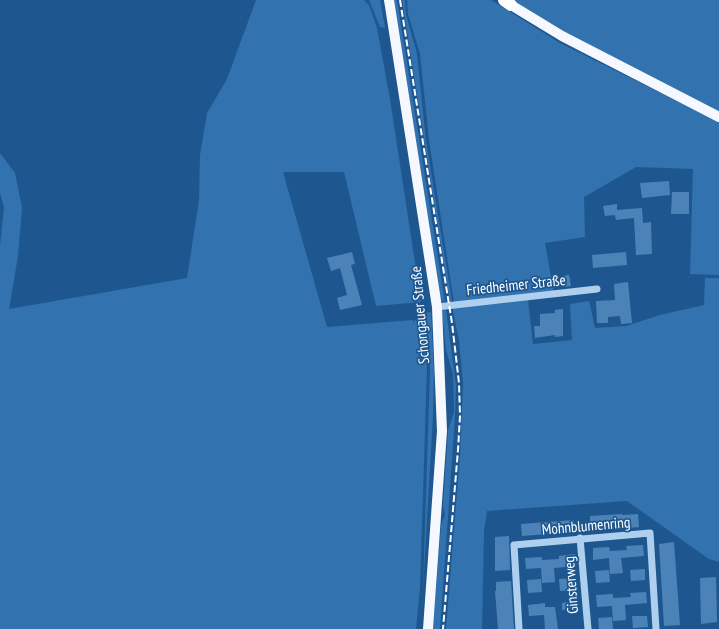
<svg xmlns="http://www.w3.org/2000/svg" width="719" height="629" font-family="'PT Sans Narrow',sans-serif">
<rect width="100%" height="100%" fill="#1e5790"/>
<!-- green -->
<g fill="#3272ae">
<path d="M256,0h108l5,5 8,23 13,71 31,203 -45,4 -32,-134h-61l44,155 86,-7v2l10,-8 4,54 -7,220 -4,41h-416v-383l4,-39 -4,-14v-40l15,20 7,35 -4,48 -9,53 178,-31 12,-78 1,-45 7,-42 20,-34z"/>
<path d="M369,0h11l5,28 -5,-1z"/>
<path d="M394,0h3l48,302 -3,-1 -2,-5z"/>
<path d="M402,0h3l1,14 11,40 9,87 26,160 -2,1z"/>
<path d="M407,0h84l69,43 159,79v153l-29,-1 3,-105 -57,-2 -52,30 1,40 -40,6 9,50 -100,10 -25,-163 -9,-86 -12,-40z"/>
<path d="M508,0h211v113l-155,-79z"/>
<path d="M705,278h14v284l-10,-3 -82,-58 -140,10 -3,20 -2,98h-36l14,-174 3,-71 -4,-44 -7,-34 76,-7 5,45 39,-4 -2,-36 19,-3 6,27 31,-2 34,-11 44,-10z"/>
<path d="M446,309l10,77 -1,31 -15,212h-7l8,-104 4,-10 -2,-9 5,-76 6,-18 -1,-38 -7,-24 -4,-39z"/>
<path d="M431,312l3,60 -1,44 -10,173 7,-221 -5,-55z"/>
</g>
<!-- building -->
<g fill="#4b83b9">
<path d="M669,181l1,14 -28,3 -2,-15z"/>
<path d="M672,192h17v22h-18z"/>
<path d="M617,204v6l25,-2 1,15 8,-1 1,32 -16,1 -2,-37 -18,2 -1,-5 -10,1 -2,-10z"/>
<path d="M352,252l3,12 -4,1 11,40 -22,5 -3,-12 10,-3 -7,-27 -9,3 -4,-13z"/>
<path d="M626,252l1,13 -34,3 -1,-13z"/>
<path d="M569,275l2,11 -8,1 -1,-11z"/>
<path d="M628,282l4,41 -11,1 -1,-8 -12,1v6h-11l-1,-22 19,-1 -1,-16z"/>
<path d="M563,309v27l-8,1v-2l-20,3 -1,-12h6v-12l15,-1v-3z"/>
<path d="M622,514v1l16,-1 1,13 -10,1v-2l-39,3v-13z"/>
<path d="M574,520l1,12 -53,4 -1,-12z"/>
<path d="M509,536l1,34 -15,1v-34z"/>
<path d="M674,542l6,83 -16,1 -5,-82z"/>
<path d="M643,545l1,11 -23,2 2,15 -13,1 -1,-16 -16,2v-12l16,-1 1,4 17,-1 -1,-4z"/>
<path d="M575,554l1,12 -22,2 1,14 -13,1 -1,-15 -15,1 -1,-11 17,-1v3l17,-1v-3z"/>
<path d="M645,569v11l-14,1 -1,-11z"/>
<path d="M609,570l1,12 -14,1 -1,-12z"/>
<path d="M716,577l1,45 -16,2 -1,-46z"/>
<path d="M574,578l1,12 -15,1 -1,-12z"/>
<path d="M541,579l1,13 -14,1 -1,-13z"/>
<path d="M511,581l3,48h-16l-3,-38h1v-9z"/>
<path d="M646,592l1,11 -22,2 1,15 -13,1 -1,-15 -15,1 -1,-12 17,-1v4l18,-1 -1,-4z"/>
<path d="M578,601l1,7 -17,2v-7z"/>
<path d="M545,603v4h10l3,22h-13l-1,-14 -15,1 -1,-11z"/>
<path d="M632,616h15l1,11 -15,1z"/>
<path d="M612,617l1,12h-14l-1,-11z"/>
</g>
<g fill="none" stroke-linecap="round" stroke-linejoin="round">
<!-- minor -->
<g stroke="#aecfed" stroke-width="7">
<path d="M437,307l160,-18"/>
<path d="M580,538l8,91"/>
<path d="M519,629l-5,-84 136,-12 6,96"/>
</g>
<!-- major -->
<g stroke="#f5f9ff" stroke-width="10">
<path d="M389,0l48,307 5,124 -14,198"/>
<path d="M511,5l51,31 157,81"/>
</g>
<!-- highway -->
<path stroke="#fff" stroke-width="12" d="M504,0l7,5"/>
<!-- rail -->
<path stroke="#fff" stroke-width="2" stroke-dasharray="7 3" stroke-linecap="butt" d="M400,0l52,323 7,60 1,33 -2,34 -15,179"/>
</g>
<g text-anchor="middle" stroke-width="3.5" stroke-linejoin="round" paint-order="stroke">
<!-- street labels -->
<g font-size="15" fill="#fff" stroke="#1e5790">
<text transform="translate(516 285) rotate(-6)" y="5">Friedheimer Straße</text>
<text transform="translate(420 315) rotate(-95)" y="5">Schongauer Straße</text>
<text transform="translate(586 526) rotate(-5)" y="5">Mohnblumenring</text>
<text transform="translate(571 585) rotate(-94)" y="5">Ginsterweg</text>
</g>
</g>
</svg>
